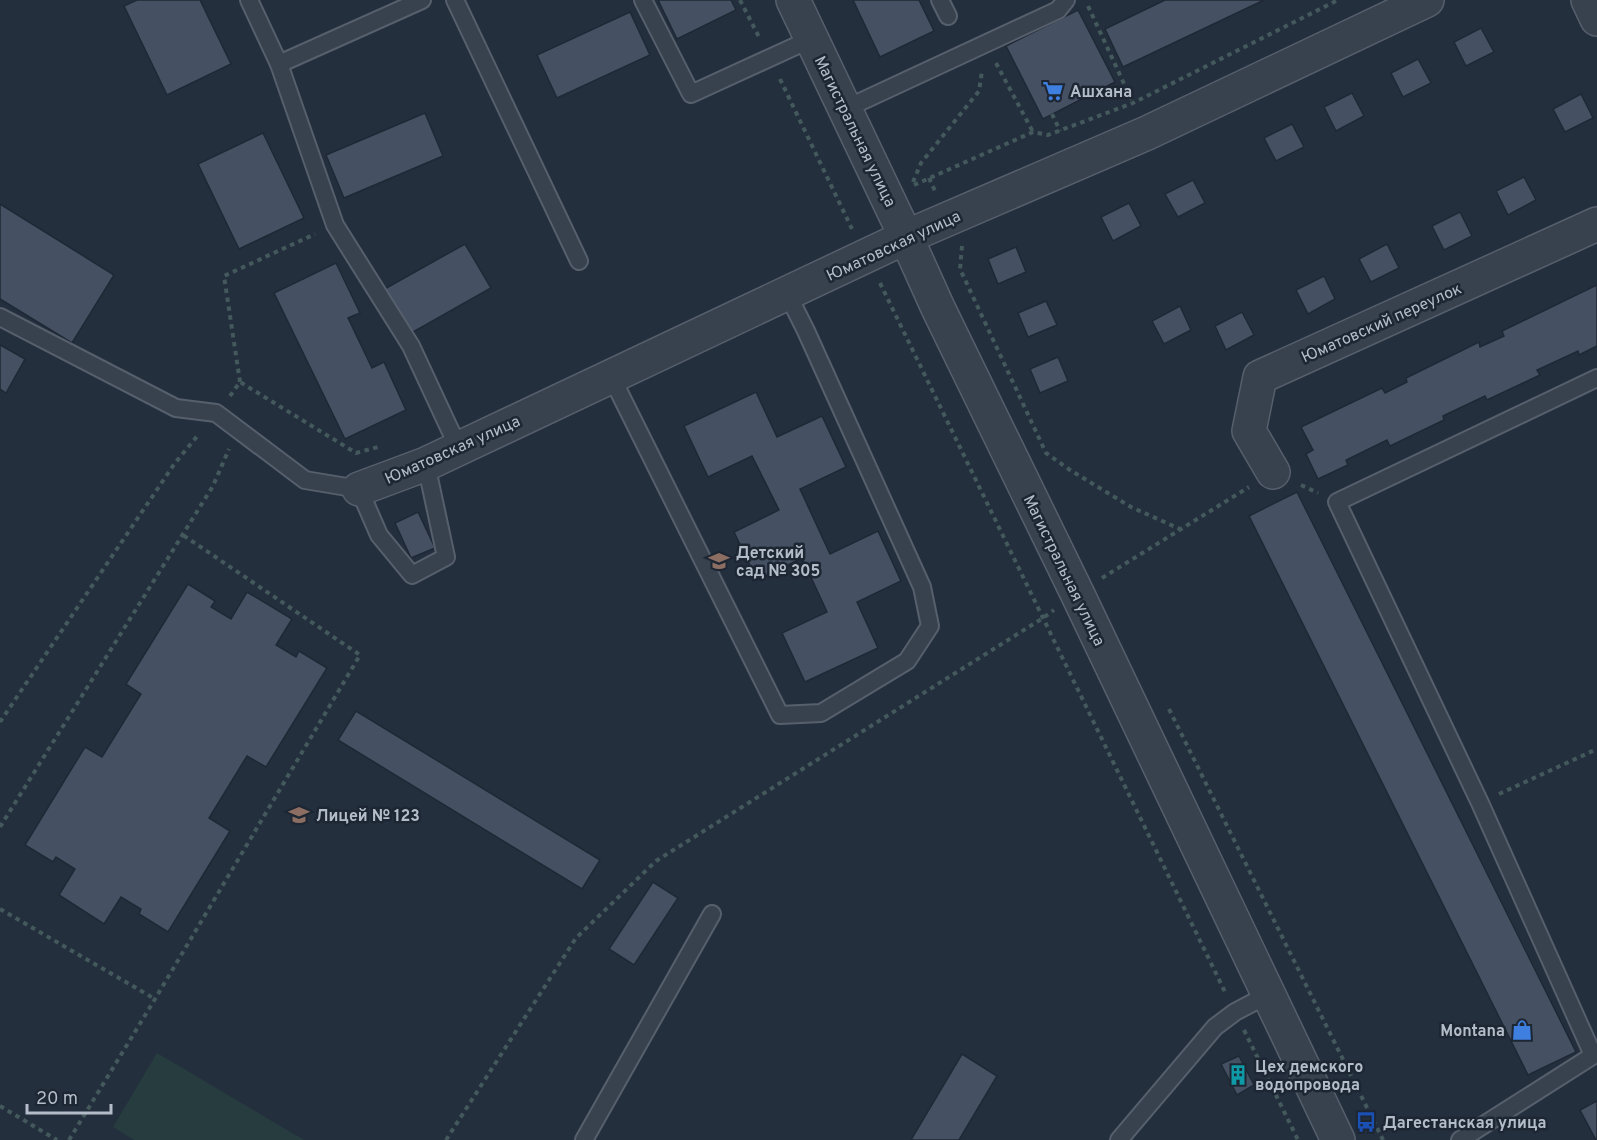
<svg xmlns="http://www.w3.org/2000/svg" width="1597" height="1140" font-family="Overpass,sans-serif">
<rect width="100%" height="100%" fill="#242f3e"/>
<!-- green -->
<path fill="#263c3f" d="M157,1053l147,87h-170l-21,-13z"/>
<!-- building -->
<g fill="#455162" stroke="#1f2835" stroke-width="1.5">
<path d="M137,0h63l31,64 -64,31 -43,-89z"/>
<path d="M658,0h73l5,10 -59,29z"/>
<path d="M853,0h66l15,31 -54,26z"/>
<path d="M1165,0h99l-141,67 -18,-38z"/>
<path d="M1078,10l37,72 -72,37 -37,-73z"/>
<path d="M630,12l20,43 -93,43 -20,-43z"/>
<path d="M1481,28l13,24 -28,14 -12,-24z"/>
<path d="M1418,59l13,24 -28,14 -12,-24z"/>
<path d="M1352,93l12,23 -28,15 -12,-24z"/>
<path d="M1581,94l12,24 -28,14 -12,-23z"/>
<path d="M425,113l18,43 -99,42 -18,-43z"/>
<path d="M1292,124l12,23 -28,14 -12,-23z"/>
<path d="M263,133l41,85 -65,31 -41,-85z"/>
<path d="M1524,177l12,23 -28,15 -12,-24z"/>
<path d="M1193,180l12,23 -27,14 -13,-23z"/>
<path d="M1129,203l12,23 -28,15 -12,-24z"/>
<path d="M0,204l114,71 -42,68 -72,-44z"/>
<path d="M1460,212l12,24 -28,14 -12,-24z"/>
<path d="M465,244l26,44 -85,48 -25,-45z"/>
<path d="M1387,244l12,24 -28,14 -12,-23z"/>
<path d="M1016,247l10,25 -28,12 -10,-25z"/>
<path d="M336,263l24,50 -12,5 24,50 12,-6 22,48 -61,29 -71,-146z"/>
<path d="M1324,276l11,23 -27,15 -12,-24z"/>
<path d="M1597,285v61l-18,9 -1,-4 -41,19 3,5 -53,25 -2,-4 -42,20 1,4 -54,26 -3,-6 -41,20 2,5 -30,14 -12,-25 7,-4 -12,-23 81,-39 3,5 22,-11 -1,-4 73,-36 1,5 24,-11 -2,-5z"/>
<path d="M1046,301l11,24 -29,12 -10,-24z"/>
<path d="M1180,306l11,24 -27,14 -12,-23z"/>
<path d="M1242,312l12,23 -28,15 -11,-24z"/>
<path d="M0,345l25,14 -19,34 -6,-4z"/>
<path d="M1058,357l10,24 -28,12 -10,-24z"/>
<path d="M756,392l21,45 45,-21 24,51 -46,22 30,65 48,-23 23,50 -44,21 21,46 -73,34 -23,-49 45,-21 -25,-54 -45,22 -23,-48 45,-22 -27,-54 -44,21 -24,-51z"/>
<path d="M1297,492l279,560 -48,23 -279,-559z"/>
<path d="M418,512l17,36 -24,10 -16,-35z"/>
<path d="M188,584l27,17 -4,6 20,12 16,-27 45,27 -16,26 20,12 3,-6 28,17 -61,99 -19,-11 -38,62 21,13 -62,101 -29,-18 2,-5 -20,-12 -17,27 -45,-29 16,-26 -19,-12 -3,5 -28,-17 60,-98 17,10 39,-63 -15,-10z"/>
<path d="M356,711l244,149 -18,29 -244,-149z"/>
<path d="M653,882l25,16 -44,67 -25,-16z"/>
<path d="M962,1054l35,22 -38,64h-48z"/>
<path d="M1239,1056l15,29 -17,10 -16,-31z"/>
<path d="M1597,1101v39h-1l-16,-30z"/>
</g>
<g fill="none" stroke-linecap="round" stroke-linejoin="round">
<!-- service casing -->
<g stroke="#565f6c" stroke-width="20">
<g id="service">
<path d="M249,0l30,64 56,161 76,121 47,101"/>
<path d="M455,0l124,261"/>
<path d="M643,0l48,94 120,-55"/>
<path d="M940,0l8,16"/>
<path d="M279,64l143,-64"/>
<path d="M845,109l213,-99 8,-10"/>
<path d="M0,317l176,91 40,5 89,67 54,9 20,46 33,40 34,-18 -20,-93"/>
<path d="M611,376l169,339 41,-2 86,-52 23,-35 -8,-39 -116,-256 -19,-38"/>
<path d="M1593,1055l-113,-252 -143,-301 260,-124"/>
<path d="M584,1140l128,-226"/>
<path d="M1119,1140l96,-113 20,-15 34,-18"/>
<path d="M1460,1140l137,-87"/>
</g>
</g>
<!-- minor casing -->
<g stroke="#565f6c" stroke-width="36">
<g id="minor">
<path d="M1588,0l9,19"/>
<path d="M1273,472l-24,-41 11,-54 337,-153"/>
<path d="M359,489l67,-25 480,-227 241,-104 280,-133"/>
</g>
</g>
<!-- tertiary casing -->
<g stroke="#565f6c" stroke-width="36">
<path id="tertiary" d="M793,0l113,237 32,71 139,285 261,547"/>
</g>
<!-- path -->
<g stroke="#44595c" stroke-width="4" stroke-dasharray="4.5 4.5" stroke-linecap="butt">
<path d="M740,0l20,39"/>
<path d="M1088,6l45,97"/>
<path d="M996,63l37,69"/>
<path d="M780,79l72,150"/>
<path d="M1052,114l8,17"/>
<path d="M929,178l6,13"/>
<path d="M913,182l8,-19 58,-72 3,-20"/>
<path d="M914,185l119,-53 15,3 85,-32 205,-103"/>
<path d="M962,246l-2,23 86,184 24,17 61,37 49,22"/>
<path d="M880,283l346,711"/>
<path d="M240,382l-16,-106 91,-42"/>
<path d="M230,396l10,-14 116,71 22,-6"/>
<path d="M1301,485l17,8"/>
<path d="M1102,578l147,-91"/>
<path d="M1169,709l214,431"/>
<path d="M0,722l175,-259 24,-29"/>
<path d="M1499,794l98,-45"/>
<path d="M0,827l213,-341 16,-37"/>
<path d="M0,909l155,90"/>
<path d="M1244,1030l54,110"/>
<path d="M0,1106l57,34"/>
<path d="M69,1140l86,-141 205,-344 -177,-120"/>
<path d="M446,1140l130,-202 80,-77 387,-243 11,-8"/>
</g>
<!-- service -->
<use href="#service" stroke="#38414e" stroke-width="16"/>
<!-- minor -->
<use href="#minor" stroke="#38414e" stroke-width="33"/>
<!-- tertiary -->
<use href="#tertiary" stroke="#38414e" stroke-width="33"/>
</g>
<!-- icons -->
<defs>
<g id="supermarket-bare" transform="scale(1.62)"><path d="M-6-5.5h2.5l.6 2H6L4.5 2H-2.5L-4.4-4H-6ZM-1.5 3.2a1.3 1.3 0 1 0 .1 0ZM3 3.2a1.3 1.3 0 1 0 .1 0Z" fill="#3f7fe0" stroke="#1d2633" stroke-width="2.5" paint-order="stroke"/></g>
<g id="school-bare" transform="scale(1.62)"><path d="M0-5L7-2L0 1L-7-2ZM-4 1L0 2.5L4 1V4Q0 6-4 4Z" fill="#8d6e63" stroke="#1d2633" stroke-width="2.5" paint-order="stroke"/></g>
<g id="shop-bare" transform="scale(1.62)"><path d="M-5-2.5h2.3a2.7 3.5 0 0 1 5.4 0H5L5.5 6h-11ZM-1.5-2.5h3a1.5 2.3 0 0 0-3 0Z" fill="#3f7fe0" stroke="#1d2633" stroke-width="2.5" paint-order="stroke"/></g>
<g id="building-bare" transform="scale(1.62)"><path d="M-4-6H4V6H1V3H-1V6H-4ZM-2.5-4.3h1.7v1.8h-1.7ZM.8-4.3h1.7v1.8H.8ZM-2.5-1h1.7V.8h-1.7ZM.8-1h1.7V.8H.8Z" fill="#0f9aa8" stroke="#1d2633" stroke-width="2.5" paint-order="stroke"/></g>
<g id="bus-bare" transform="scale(1.62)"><path d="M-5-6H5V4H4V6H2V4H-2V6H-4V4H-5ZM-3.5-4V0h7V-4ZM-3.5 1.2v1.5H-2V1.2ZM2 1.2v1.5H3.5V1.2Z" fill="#1a4fb4" stroke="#1d2633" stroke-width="2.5" paint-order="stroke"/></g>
</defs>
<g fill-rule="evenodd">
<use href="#supermarket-bare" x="1053" y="91"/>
<use href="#school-bare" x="719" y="561"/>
<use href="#school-bare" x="299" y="815"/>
<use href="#shop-bare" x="1522" y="1030"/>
<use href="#building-bare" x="1238" y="1075"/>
<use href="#bus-bare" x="1366" y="1122"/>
</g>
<g text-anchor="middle" stroke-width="5" stroke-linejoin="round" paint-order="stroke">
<!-- poi labels -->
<g font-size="16" font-weight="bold" fill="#b4bcc9" stroke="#1d2633" text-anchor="start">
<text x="1070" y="97">Ашхана</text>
<text x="736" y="558">Детский<tspan x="736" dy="18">сад № 305</tspan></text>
<text x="316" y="821">Лицей № 123</text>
<text x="1505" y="1036" text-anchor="end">Montana</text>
<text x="1255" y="1072">Цех демского<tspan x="1255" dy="18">водопровода</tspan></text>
<text x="1383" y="1128">Дагестанская улица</text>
</g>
<!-- street labels -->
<g font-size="16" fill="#b4bcc9" stroke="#1d2633">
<text transform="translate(856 131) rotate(64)" y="6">Магистральная улица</text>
<text transform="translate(893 245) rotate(-25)" y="6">Юматовская улица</text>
<text transform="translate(1381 322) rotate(-24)" y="6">Юматовский переулок</text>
<text transform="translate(452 449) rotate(-24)" y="6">Юматовская улица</text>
<text transform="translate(1065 570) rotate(64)" y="6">Магистральная улица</text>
</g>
</g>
<!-- scale -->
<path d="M27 1104v9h84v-9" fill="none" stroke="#b4bcc9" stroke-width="3"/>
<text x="36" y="1104" font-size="18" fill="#b4bcc9" stroke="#1d2633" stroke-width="4.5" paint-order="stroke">20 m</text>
</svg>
